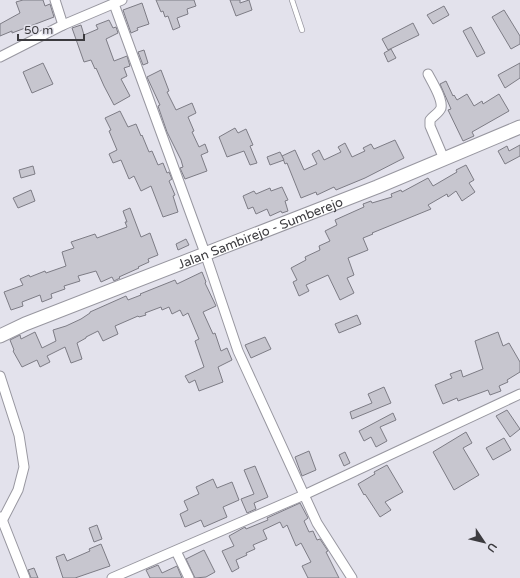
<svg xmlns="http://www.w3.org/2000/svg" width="520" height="578" font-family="'Varela Round',sans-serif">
<rect width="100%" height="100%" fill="#e3e2ec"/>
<!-- building -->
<g fill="#c7c6cf" stroke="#7d7c85">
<path d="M23,0h20l2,6 5,-2 4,13 -42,16v-2l-12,5v-12l20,-11 -4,-11z"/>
<path d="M156,0h38l2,6 -9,3 1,5 -11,4 3,9 -7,3 -5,-14 -3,1 -2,-6 -2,1z"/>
<path d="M230,0h10v3l9,-3 3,10 -16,6z"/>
<path d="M142,3l7,21 -12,4 1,2 -7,3 -8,-23z"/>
<path d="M444,6l5,9 -16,9 -6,-9z"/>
<path d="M504,10l16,26v8l-9,5 -19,-32z"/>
<path d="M109,20l4,8 3,-1 2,6 -12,6 8,22 13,-5 3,10 -6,2 3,8 -6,3 9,17 -16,9 -10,-19 -8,-18 -1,1 -4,-9 -7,2 -12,-34 9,-3 3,10 14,-6 -2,-4z"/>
<path d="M413,23l6,12 -31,15 -6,-11z"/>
<path d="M471,27l14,26 -8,4 -14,-26z"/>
<path d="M391,49l5,9 -8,4 -4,-9z"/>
<path d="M144,50l4,13 -5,2 -5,-13z"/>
<path d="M43,63l10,21 -21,9 -9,-21z"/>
<path d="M520,63v15l-15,10 -7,-13z"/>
<path d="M161,70l8,21 -2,1 9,18 16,-7 4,10 -8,4 6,14 -2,1 7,15 6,-3 3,8 -7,3 6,16 -22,8 -5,-11 3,-1 -2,-7 -14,-28 -9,-26 2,-1 -13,-28z"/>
<path d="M446,81l7,15 1,-1 3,5 10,-6 7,12 8,-5 1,3 16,-10 10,17 -37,21 2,4 -11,5 -15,-31 3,-1 -11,-25z"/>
<path d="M120,111l8,16 8,-3 5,12 1,-1 7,17 3,-1 6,14 5,-2 4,10 2,-1 3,7 -3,2 6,14 -2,1 5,16 -15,5 -12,-31 -10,5 -7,-15 -5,3 -8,-19 -8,3 -4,-9 8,-4 -8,-19 2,-1 -6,-12z"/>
<path d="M235,128l3,5 8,-4 7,16 -3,1 7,17 -7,2 -6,-14 -17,6 -8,-20z"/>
<path d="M395,140l9,18 -39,20 -29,12 -2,-3 -17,8 -1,-3 -15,6 -14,-35 -2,1 -3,-8 13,-6 9,20 13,-6 -5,-10 7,-4 5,10 17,-8 -3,-5 7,-4 7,14 13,-6 -2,-3 8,-4 3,5z"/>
<path d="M520,145v11l-15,8 -7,-13 9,-5 2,5z"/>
<path d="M280,152l4,8 -14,5 -3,-8z"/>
<path d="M466,165l8,15 -5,3 6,9 -13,9 -6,-10 -8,6 -1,-3 -19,11 3,4 -59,24 1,1 -10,4 5,12 -20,8 6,17 -7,3 7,15 -14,7 -12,-25 -22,10 3,6 -10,5 -6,-14 4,-2 -6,-12 15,-8 -1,-3 15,-7 -1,-4 11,-5 -5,-10 12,-6 -2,-5 29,-13 -1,-3 8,-3 1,2 20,-6 -1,-3 10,-4 1,2 26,-14 5,8 24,-14 -1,-2z"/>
<path d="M33,166l2,8 -14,4 -2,-8z"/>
<path d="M282,187l6,13 -3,1 3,10 -6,2 -1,-2 -11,5 -3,-7 -11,5 -3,-7 -5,2 -5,-13 11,-5 2,3 14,-6 1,3z"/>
<path d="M31,190l4,11 -17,7 -5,-10z"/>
<path d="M130,208l11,29 9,-4 8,22 -10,4 1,3 -11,5 1,1 -20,9 1,1 -6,3 -2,-4 -11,5 -5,-11 -18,5 2,5 -16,5 1,3 -14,5 1,4 -10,4 -2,-7 -18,7 1,4 -12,4 -7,-18 19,-7 -3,-6 9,-4 1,2 15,-6 1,2 20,-7 -4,-14 12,-4 -3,-6 24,-8 2,4 30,-11 -2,-5h2l-4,-11z"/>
<path d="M186,239l3,6 -11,5 -2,-6z"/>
<path d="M202,272l4,10 -1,1 11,23 -13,6 10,22 2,-1 6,18 6,-3 5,12 -14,7 5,15 -24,9 -4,-11 -6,3 -4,-7 19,-9 -9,-26 4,-2 -11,-26 -5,3 -3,-6 -8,4 -3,-7 -7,3 -1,-3 -16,6 1,2 -7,2 -1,-1 -23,10 3,8 -15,7 -5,-10 -12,6v1l-9,5 5,16 -11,4 -6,-16 -18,9 3,6 -10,5 -3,-7 -15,7 -9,-16 1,-1 -4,-10 10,-5 1,4 14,-7 7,16 14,-7 -3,-11 13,-4 15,-7 9,-6v-1l36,-16 2,4 13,-5 -1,-1 35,-14 2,4z"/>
<path d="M357,315l4,9 -22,9 -4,-9z"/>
<path d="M498,332l5,14 6,-3 11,19v10l-13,8 1,2 -9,4 2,5 -11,4 -2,-5 -30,11 -1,-3 -14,6 -8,-19 17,-7 -2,-4 11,-4 2,7 20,-8 -8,-28z"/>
<path d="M265,337l6,12 -20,9 -6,-13z"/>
<path d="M384,387l7,16 -39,16 -2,-7 22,-9 -4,-9z"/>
<path d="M507,410l13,19 -10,8 -14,-21z"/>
<path d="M393,413l3,7 -16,7 7,14 -11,6 -5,-10 -7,4 -5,-10z"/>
<path d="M466,432l6,11 -9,5 16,27 -25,15 -21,-38z"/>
<path d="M504,438l7,12 -18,10 -7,-12z"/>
<path d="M309,451l7,19 -14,6 -7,-19z"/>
<path d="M345,452l5,11 -6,3 -5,-11z"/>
<path d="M387,465l16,27 -18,10 6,8 -11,7 -15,-23 -1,1 -6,-11 17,-10 -1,-2z"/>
<path d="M255,466l13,31 -14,6 2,6 -9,4 -6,-14 13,-5 -10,-24z"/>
<path d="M213,479l4,9 15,-6 7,18 -16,7 4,10 -23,10 -3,-7 -16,7 -5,-13 8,-4 -4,-9 15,-7 -3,-7z"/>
<path d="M300,503l8,15 -4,3 5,11 4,-1 4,9 3,-1 8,12 -2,1 13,26h-31l-6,-12 9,-4 -10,-19 -5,3 -9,-21 -4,3 -3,-6 -17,8 4,9 -14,6 2,4 -9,4 1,2 -11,5 3,8 -7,4 -10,-21 12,-5 -5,-10 16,-9 1,2 22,-9 -1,-2z"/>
<path d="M97,525l5,14 -8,3 -5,-14z"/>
<path d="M101,544l9,22 -35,12h-12l-7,-21 8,-3 3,7 23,-10 -1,-2z"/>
<path d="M204,550l11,22 -9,5 -11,1 -9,-19z"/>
<path d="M158,565l4,8 15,-7 5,12h-32l-4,-8z"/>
<path d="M34,568l4,10h-7l-3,-8z"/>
</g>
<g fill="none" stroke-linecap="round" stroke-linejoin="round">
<!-- lane casing -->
<g stroke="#9897a0" stroke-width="6">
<path id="lane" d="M292,0l10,30"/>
</g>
<!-- street casing -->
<g stroke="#9897a0" stroke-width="11">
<g id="street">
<path d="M55,0l8,25"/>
<path d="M114,4l91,249 33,98 79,172 35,55"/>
<path d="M0,57l63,-32 59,-25"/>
<path d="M428,74c4,8 15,25 13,34 -2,5 -8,8 -11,12v6l14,33"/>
<path d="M0,376l19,59 5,32 -6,23 -16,31"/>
<path d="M1,517l24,61"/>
<path d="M176,551l13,27"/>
<path d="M112,578l192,-83 216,-101"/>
</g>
</g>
<!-- secondary casing -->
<g stroke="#9897a0" stroke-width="15">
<g id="secondary">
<path id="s1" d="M0,336l25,-12 352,-137 143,-60"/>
</g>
</g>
<!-- lane -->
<use href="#lane" stroke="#fff" stroke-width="4.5"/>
<!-- street -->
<use href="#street" stroke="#fff" stroke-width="9"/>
<!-- secondary -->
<use href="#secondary" stroke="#fff" stroke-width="13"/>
</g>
<g text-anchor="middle" stroke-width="4" stroke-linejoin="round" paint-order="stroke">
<!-- street labels -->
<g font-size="13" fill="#3c3b3f" stroke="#e3e2ec">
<text dy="5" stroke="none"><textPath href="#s1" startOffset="280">Jalan Sambirejo - Sumberejo</textPath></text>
</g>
</g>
<!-- north arrow -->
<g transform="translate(484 542) rotate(125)" stroke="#e3e2ec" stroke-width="3" paint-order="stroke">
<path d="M0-3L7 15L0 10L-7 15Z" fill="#3c3b3f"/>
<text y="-6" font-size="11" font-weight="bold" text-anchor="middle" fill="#3c3b3f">U</text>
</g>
<!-- scale -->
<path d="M18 34v6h66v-6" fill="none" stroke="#3c3b3f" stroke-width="2"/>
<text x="24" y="34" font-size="12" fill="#3c3b3f" stroke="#e3e2ec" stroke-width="3" paint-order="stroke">50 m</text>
</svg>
